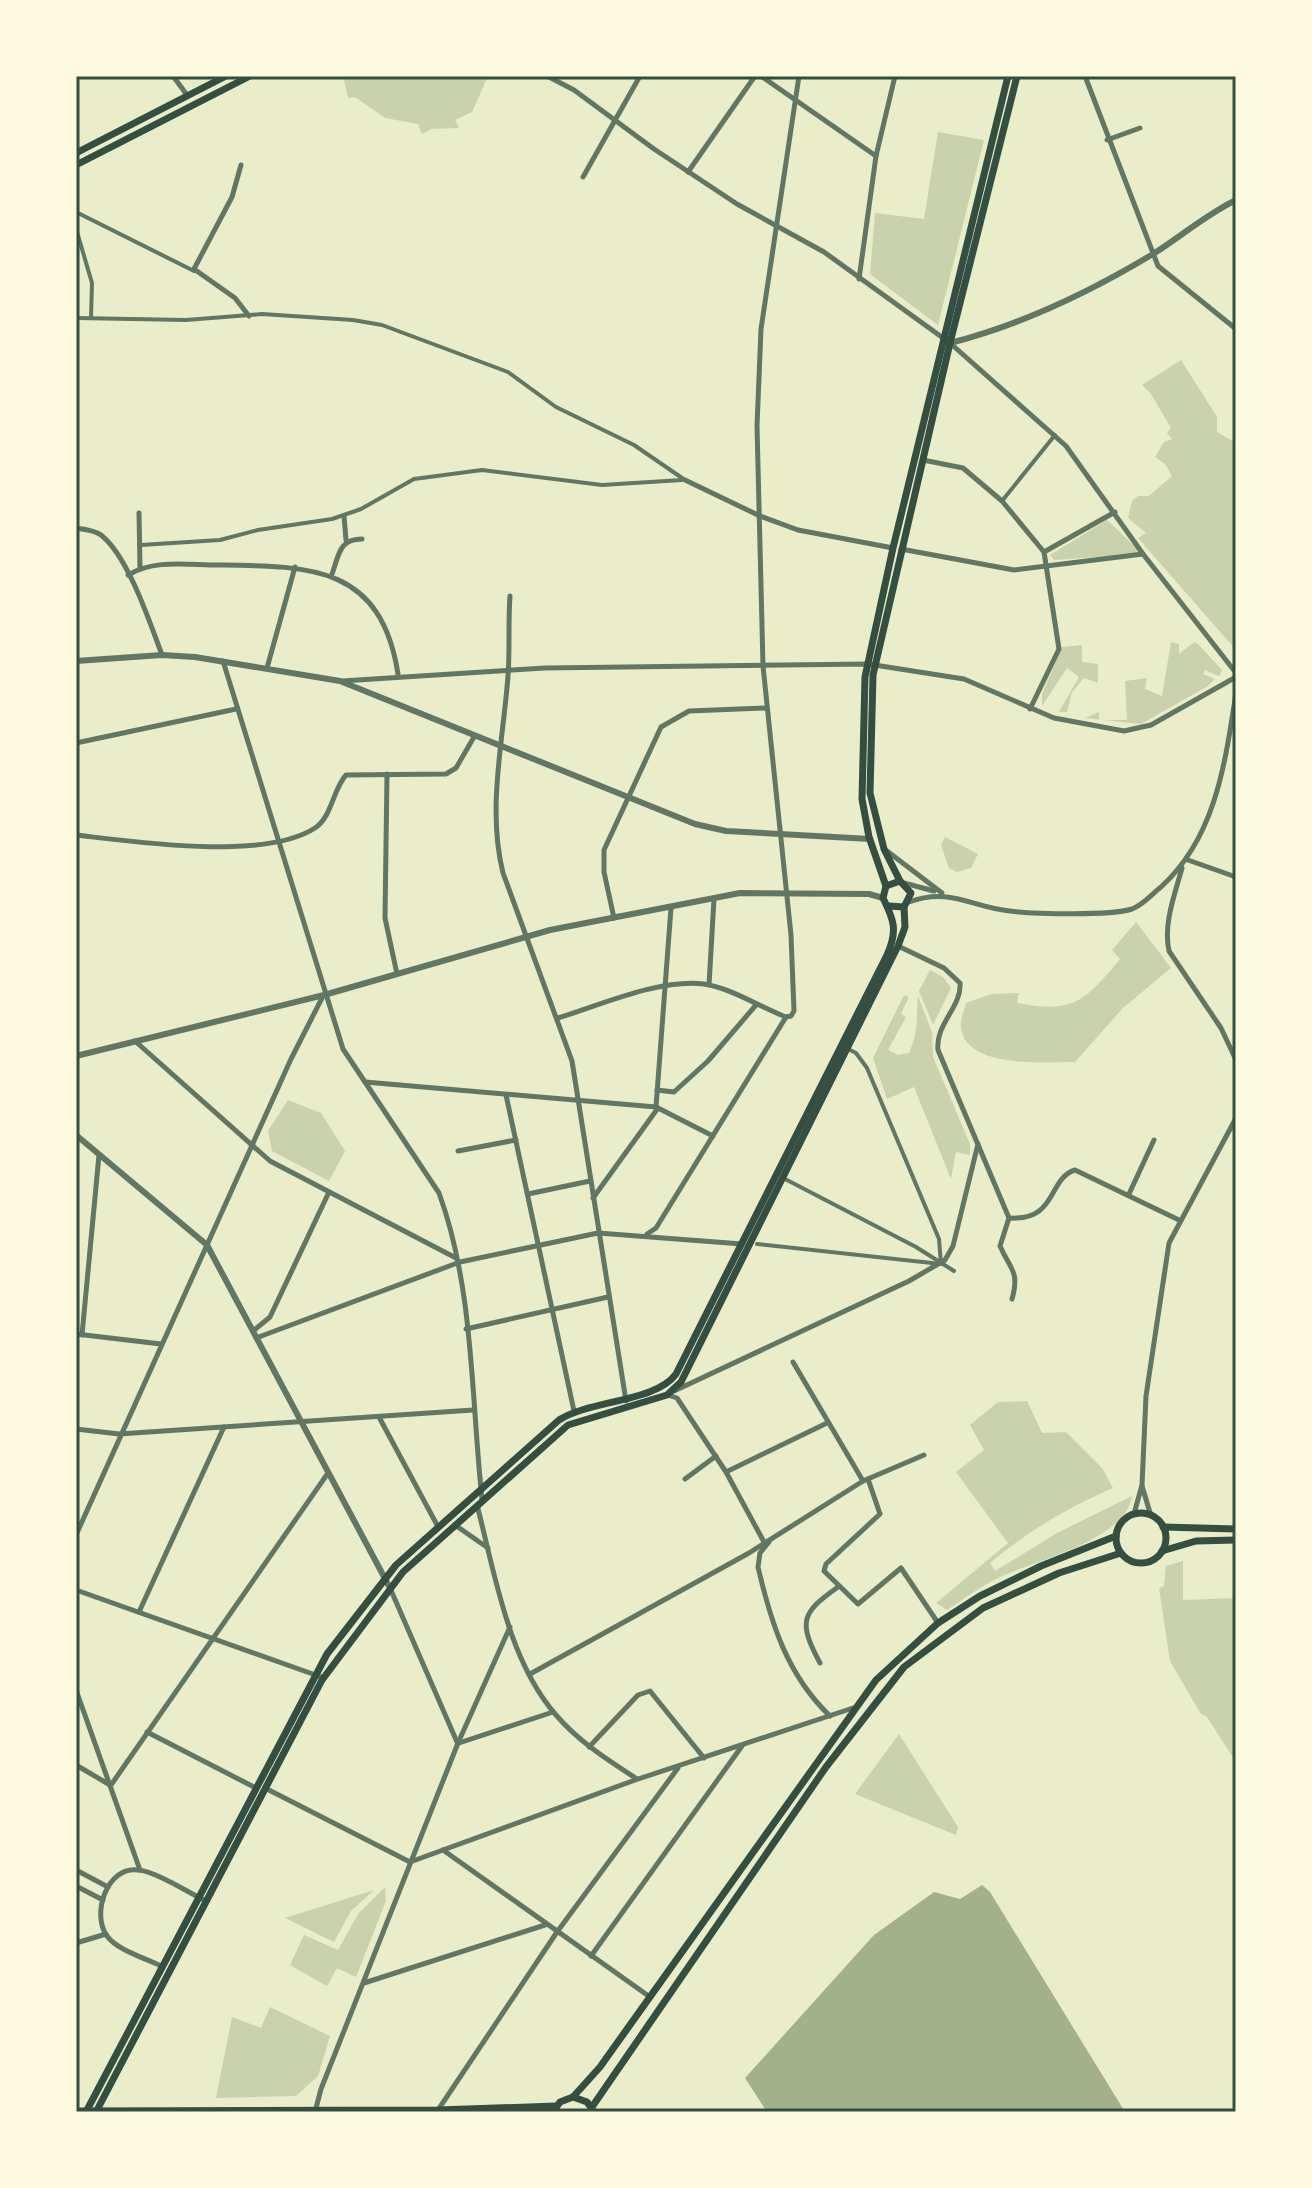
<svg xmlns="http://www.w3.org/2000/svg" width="1312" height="2188" font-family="'Titillium Web',sans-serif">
<rect width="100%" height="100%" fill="#e9edc9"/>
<!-- green -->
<g fill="#cad2ad">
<path d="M343,76h145l-16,36 -17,8 4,8 -28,1 -9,5 -4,-10 -33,-6 -30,-21 -7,1z"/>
<path d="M938,132l46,8 -46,185 -68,-51 5,-61 49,6z"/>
<path d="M1181,360l36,57v15l19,11v207l-98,-112 8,-5 -18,-15 4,-17 6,-5h11l23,-20 -7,-12 -10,-7 9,-15 8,-3 -5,-6 4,-5 -20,-34 -9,-9z"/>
<path d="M1107,520l36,34 -89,6 -4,-5z"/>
<path d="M1171,642l8,2v10l15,-12 4,2 24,26 -3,6 -14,-6 -2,4 12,5 -7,7 -67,38 -56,-6 14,-6v8h28l-2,-39 22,-3 -2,11 17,7z"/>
<path d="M1082,645v17l16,2v19l-14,-5 -12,14 -5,20h-8l20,-35 -12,-9 -25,38v-12l20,-47z"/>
<path d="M945,837l33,17 -7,14 -14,4 -8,-4 -8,-23z"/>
<path d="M1136,922l35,46 -48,40 -48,54c-30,0 -110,7 -114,-35 -1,-7 3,-17 5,-24l25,-9 28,-1 -2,10c57,11 68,-2 103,-44l-8,-9z"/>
<path d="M930,970l13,7 8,11 -18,37 -14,-34z"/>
<path d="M904,995l5,2 -8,17 5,3 -18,33 10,5 11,-2c10,-22 7,-37 9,-57l14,36 1,25 37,87v11l-14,-3 -5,27 -37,-92 -27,12 -14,-41z"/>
<path d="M288,1100l33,13 24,38 -16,30 -57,-30 -4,-20z"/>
<path d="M1027,1401l15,32 24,-1 36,36 11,20c-46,20 -85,43 -123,75l5,8 62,-38 75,-37c-6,44 -98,65 -132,81 -19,9 -36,22 -53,33l-11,-7 72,-60 -52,-71 28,-22 -14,-25 28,-23z"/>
<path d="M1183,1561v39l53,-2v164l-29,-45 -6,-3 -31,-53 -11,-73 5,-2 2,-20z"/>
<path d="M899,1734l59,93 -2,8 -101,-41z"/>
<path d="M385,1887l1,14 -30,76 -19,-9 -10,18 -37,-21 14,-30 34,15 20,-36z"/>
<path d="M374,1890l-23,21 -17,31 -49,-24z"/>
<path d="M270,2007l60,29 -12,40 -22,20 -80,2 16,-81 29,11z"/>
</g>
<!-- water -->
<path fill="#a3b18a" d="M982,1885l8,7 135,220h-358l-22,-34 129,-143 60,-43 26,7z"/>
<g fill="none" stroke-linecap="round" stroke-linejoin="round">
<!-- pedestrian -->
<g stroke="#617663" stroke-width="4">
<path d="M76,212l118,59"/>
<path d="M77,212v20l15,51 -1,35"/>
<path d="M76,318l110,2 76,-6 91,6 29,5 126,47 48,35 78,38 51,35"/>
<path d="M1002,501l53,-66"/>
<path d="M141,545l79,-5 38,-10 74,-11 29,-10 53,-30 68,-9 120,15 80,-5"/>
<path d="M785,1179l131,68 38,24"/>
<path d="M757,1244l184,20 -2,-25 -72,-171 -11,-15 -8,-4"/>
</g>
<!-- minor -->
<g stroke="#617663" stroke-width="5">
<path d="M173,76l14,19"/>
<path d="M547,76l27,14 80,59 83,55 87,48 126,91 116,103 77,108 93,119"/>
<path d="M761,76l115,80"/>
<path d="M1085,76l73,190 78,63"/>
<path d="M1107,140l33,-12"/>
<path d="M241,165l-9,32 -38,72 41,29 14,18"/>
<path d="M688,172l67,-96"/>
<path d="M583,177l57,-101"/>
<path d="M859,279l17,-123 19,-80"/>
<path d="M923,460l40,8 39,33 42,51 15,97 -29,60"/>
<path d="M685,480l75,36 38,14 95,18"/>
<path d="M139,513l1,55"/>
<path d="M344,516l2,24"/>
<path d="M76,528c8,1 18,2 25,7 27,21 49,88 61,120"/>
<path d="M901,549l113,21 129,-16"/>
<path d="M1044,552l71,-40"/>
<path d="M332,574c7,-19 7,-35 30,-35"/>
<path d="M128,575c26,-16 60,-10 90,-10 92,1 163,0 180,109"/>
<path d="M510,596c-2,27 0,54 -2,80 -5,66 -21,133 -5,197l69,188 54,340"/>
<path d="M223,661l120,388 96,144c35,96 32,204 43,306"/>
<path d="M267,668l28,-101"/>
<path d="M342,681l203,-13 323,-4 96,15 90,39 70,13 27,-6 85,-48"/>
<path d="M76,743l160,-34"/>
<path d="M387,774l-2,144 12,56"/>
<path d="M76,835c60,7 188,26 239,-7 17,-11 18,-39 31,-53l100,-1 10,-6 18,-31"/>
<path d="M887,851l55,42"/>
<path d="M1188,860l48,17"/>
<path d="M1182,868c-7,26 -19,56 -13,83l52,77 15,32"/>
<path d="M904,883l30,8"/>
<path d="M909,902c41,-15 62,5 101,9 25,3 100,5 122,-2 11,-4 20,-15 29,-22 55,-50 64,-124 75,-194"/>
<path d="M614,918l-10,-46v-22l57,-123 28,-16 78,-3"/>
<path d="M898,946l46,22 16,15c2,24 -25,41 -22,67l71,168"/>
<path d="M709,985l5,-86"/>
<path d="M558,1018c42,-13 103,-40 146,-34 27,4 56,23 82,33l5,-1 3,-5 -3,-76 -28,-269 -6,-240 4,-97 38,-253"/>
<path d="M135,1041l135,120 186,97"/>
<path d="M365,1082l291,25 57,29"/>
<path d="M657,1090l17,2 34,-31 48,-56"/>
<path d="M506,1095l68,316"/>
<path d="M656,1107l15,-199"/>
<path d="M458,1151l58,-11"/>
<path d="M528,1194l62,-13"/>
<path d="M1129,1194l25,-54"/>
<path d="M593,1198l65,-90"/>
<path d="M1009,1218c49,3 38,-39 66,-48l104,50"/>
<path d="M1009,1218l-9,28c10,23 20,25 12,53"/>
<path d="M647,1234l9,-6 130,-211"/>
<path d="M466,1329l142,-32"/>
<path d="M253,1331l17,-14 59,-125"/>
<path d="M76,1334l85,10"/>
<path d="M82,1335l17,-180"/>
<path d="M256,1338l204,-76 138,-29 144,11"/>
<path d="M793,1362l70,119"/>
<path d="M674,1391l235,-110 36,-21 8,-14 25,-102"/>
<path d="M668,1395l9,3 49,74 38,70"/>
<path d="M379,1417l58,108"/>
<path d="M76,1429l43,5 354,-24"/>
<path d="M726,1472l101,-49"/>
<path d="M685,1479l31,-23"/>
<path d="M868,1479l12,35 -54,50 -2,7 34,33 43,-36 37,55"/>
<path d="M1142,1486l9,30"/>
<path d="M477,1505c18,69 31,155 79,210 23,27 52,45 81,64"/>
<path d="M1134,1514l8,-29 4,-89 23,-153 67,-125"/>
<path d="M455,1525l33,23"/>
<path d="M76,1535l215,-476 32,-63"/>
<path d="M769,1542l-9,11 -2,14c13,56 29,108 72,149"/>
<path d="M390,1588l67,154"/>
<path d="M76,1590l248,88"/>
<path d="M139,1612l85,-185"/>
<path d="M820,1663c-22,-41 -19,-50 18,-76"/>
<path d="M530,1674l219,-121 114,-72 61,-26"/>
<path d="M76,1690l64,180"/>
<path d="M147,1732l107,55"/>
<path d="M459,1743l94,-31"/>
<path d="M589,1747l49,-52 12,-4 54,67"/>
<path d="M76,1765l34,20"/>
<path d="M111,1785l217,-312"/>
<path d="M265,1788l145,74 228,-83 215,-71"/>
<path d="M443,1850l207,147"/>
<path d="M76,1870l32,17"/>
<path d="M76,1886l27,14"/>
<path d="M76,1943l30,-9"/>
<path d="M591,1956l151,-210"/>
<path d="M161,1966c-16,-8 -44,-16 -54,-30 -16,-22 0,-70 31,-66 17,1 51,23 68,31"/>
<path d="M364,1983l181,-58"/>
<path d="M438,2110l119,-178 121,-164"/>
<path d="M315,2112l6,-23 137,-346 52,-116"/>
</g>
<!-- tertiary -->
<g stroke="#617663" stroke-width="6">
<path d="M950,343c71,-18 140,-51 203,-89 27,-17 54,-40 83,-54"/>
<path d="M76,661l86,-6 33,2 145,24 355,143 31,7 144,8"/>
<path d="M76,1056l248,-61 226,-65 190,-37 129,1 14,4"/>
<path d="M76,1135l131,110 183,343"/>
</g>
<!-- secondary -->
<g stroke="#344e41" stroke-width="7">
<path d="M76,153l150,-77"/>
<path d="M76,165l174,-89"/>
<path d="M900,881l-16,-32 -14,-56 3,-118 77,-332 67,-267"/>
<path d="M886,886l14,-5 11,12 -7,14 -15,-1"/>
<circle cx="1141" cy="1538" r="25"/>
<path d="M1163,1527l73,2"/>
<path d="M1162,1551l34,-10 40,-1"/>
<path d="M573,2097l14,5 7,10"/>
<path d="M592,2107l234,-340 78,-100 79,-59 76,-35 62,-20"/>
<path d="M76,2111l362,-1 118,-4"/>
<path d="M86,2112l241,-458 69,-89 163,-145c31,-20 97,-18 117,-46l211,-419c11,-24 7,-35 -4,-57l3,-12 -17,-49 -7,-38 3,-122 28,-129 115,-472"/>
<path d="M96,2112l226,-432 81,-108 165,-147 99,-30 14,-13 217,-436 7,-19 -1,-20"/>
<path d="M553,2112l7,-10 13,-5 27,-30 276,-387 62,-57 42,-27 61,-30 75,-30"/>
</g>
</g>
<!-- border -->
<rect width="1312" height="2188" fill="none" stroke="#fefae0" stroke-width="156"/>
<rect x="78" y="78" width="1156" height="2032" fill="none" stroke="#344e41" stroke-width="3"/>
</svg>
